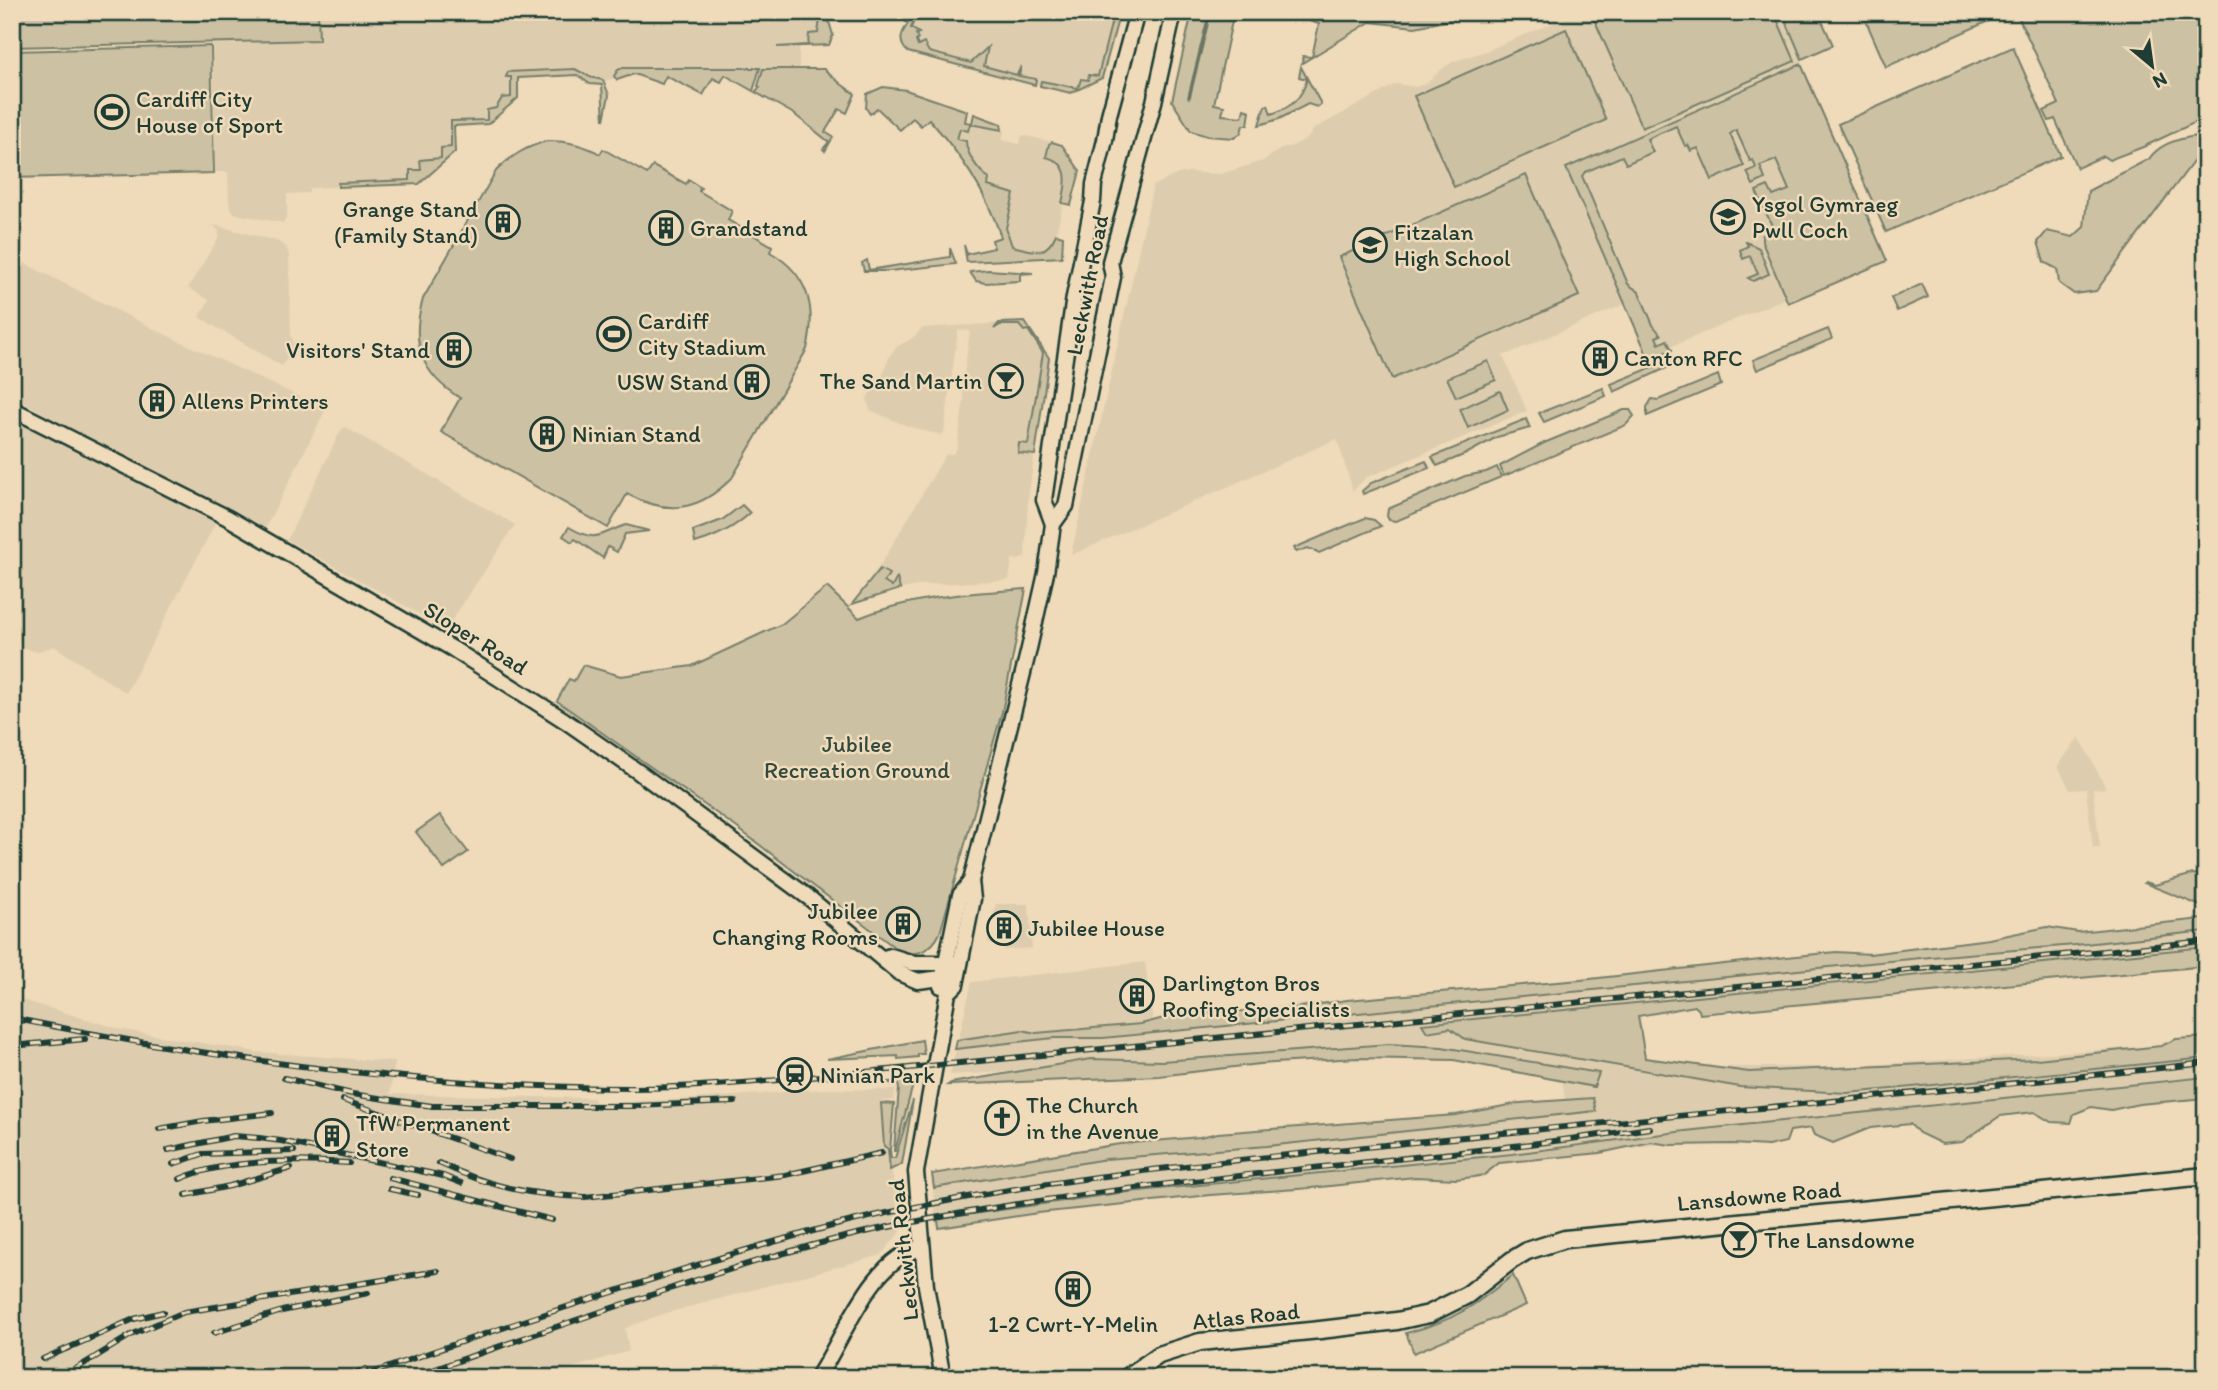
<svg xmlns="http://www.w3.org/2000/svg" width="2218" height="1390" font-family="Itim,sans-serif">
<rect width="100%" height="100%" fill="#efdab9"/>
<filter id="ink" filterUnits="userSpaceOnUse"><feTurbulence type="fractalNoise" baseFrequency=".0143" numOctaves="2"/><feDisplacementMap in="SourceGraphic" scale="14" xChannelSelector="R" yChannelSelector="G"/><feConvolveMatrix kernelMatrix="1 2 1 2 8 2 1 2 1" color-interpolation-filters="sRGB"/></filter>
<g filter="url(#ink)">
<!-- built -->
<g fill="#ddcdae">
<path d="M318,12h508l7,27 -8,7 -26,1v26l-177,-1 -8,7 -19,3 -19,-8 -60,2v22l-28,24 -34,2 1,28 -36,32 -110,4v5l-22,1v22l-4,7 -47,-9 -4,-3 -3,-8 -1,-31h-13l-2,-129 106,-3z"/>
<path d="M895,12h225l-18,66 -31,15 -159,-39 -7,-4 -4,-9 2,-10 4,-7z"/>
<path d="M1579,12h203l20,47 -1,5 -235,103 56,-14 4,11 27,-12 -6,-13 30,-13 5,12 127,-57 76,175 -229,97 -7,6 -24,-55 -122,52 24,55 -162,67 -12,13 -16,-52 -266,116 82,-369 25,-12 12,-2 30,2 43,-13 21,-14h6l18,-9 6,-9 82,-45 20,3 12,-5 16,-15 11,-6 31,-10z"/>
<path d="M967,112l-2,10 7,1 2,-9 24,9 6,8 -2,9 18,4 2,-9 39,9 17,27 -8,34 -7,-1 -7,30 6,2 -4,20 -46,-10 -7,-21 -54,-92z"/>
<path d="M214,225l63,16 9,6 3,8 2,81 3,11 -12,19 -83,-49 10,-17 -21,-12 31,-51v-6z"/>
<path d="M12,257l154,78 160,74 -62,122 -252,-134z"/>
<path d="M1022,322l26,39 -20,139 -3,57 -7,3 -6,-1 -3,21 -88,5 -43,10 -27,9 29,-38 66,-112 3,1 5,-2 3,-5 7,-48 -2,-11 8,-58 -12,-1 -14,102 -4,3 -33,-9 -37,-16 -3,-11 5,-10 5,1 13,-35 8,-9 15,-8 9,-10z"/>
<path d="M12,417l204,105 -90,171 -72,-47 -18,6 -19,-7 -5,9z"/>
<path d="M345,427l170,98 -69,104 -159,-89 54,-110z"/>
<path d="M2079,737l27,51 -13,1 7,59h-7l-7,-59 -16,1 -12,-24z"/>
<path d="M996,904h33l3,44 -28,2 -1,-4 -14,-3 -1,-4z"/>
<path d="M2206,921v47l-566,43 5,51 62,5h129l370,-24v43l-480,50 -288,36 -389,36 -113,18 -4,-49 633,-77 -3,-24 -43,-10 -126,-14 -443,23 22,-93 173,-20 8,61 130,-17z"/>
<path d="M12,997l111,33 134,22 138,10 -5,32 204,4 1,4h20l78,-3 130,-10 72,1 -1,10 -12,1 -1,2 20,128 -20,24 -218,59 -38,14 4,23 -91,27h-526z"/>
</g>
<!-- green -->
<g fill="#cdc1a3" stroke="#767f6c" stroke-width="2">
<path d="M12,12h306l1,28 -307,7z"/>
<path d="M821,12h5l7,23 -4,10 -52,2 31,-2 1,-11 9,-1z"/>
<path d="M1114,12h6l-18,66 -31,15 -31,-7 1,-5 37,7 3,-9 7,1 1,-5 9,1z"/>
<path d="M1192,12h42l-20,92 10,2 -2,9 20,2 2,-8 6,2 -2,14h-5l-2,8 -7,5 -27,-2 -16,-5 -19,-30z"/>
<path d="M1310,12h163l-18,7 -40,8 -45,-5 -68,41 1,-7 9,1 7,-33 -10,-3z"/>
<path d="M1591,12h183l21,49 -153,67z"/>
<path d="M1782,12h36l15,33 -31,14z"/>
<path d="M1862,12h128l3,7 -107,48z"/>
<path d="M2016,12h190v116l-4,-9 -59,28 -34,13 -6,-4 -26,12 -22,-49 -6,2 -5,-10 15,-7z"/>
<path d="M911,18l3,3 -3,7 8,5 -3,1 2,5 -2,2 2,5 6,-3 5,9 42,11 17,-16 -4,19 33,9 4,-9 -2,10 17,3 -1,6 -127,-33c-9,-8 -8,-18 0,-28l-3,-3z"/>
<path d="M1566,29l40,91 -152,67 -40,-91z"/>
<path d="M211,46l3,127 -202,5v-127z"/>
<path d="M2013,47l48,109 -175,76 -48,-108z"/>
<path d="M1801,64l86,197 -99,42 -26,-61v-6l11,-8 -17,-37 12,-5 5,10 16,-6 -13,-30 -16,6 5,13 -12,6 -6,-13 9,-4 -3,-8 -3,1 -14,-31 -6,4 14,32 -32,14 -14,-32 -7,3 -3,-6 -3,1 -9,-20 -29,13 6,13 -27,12 -4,-8 -37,16 -3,4 46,108 11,8 14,33 8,10 -5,2 3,7 8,-4 5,10 -23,9 -83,-191z"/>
<path d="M1301,67l20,37 -4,3 -9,-3 -29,15 -20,6 6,-19 3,-1 3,9c19,-6 31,-15 36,-35l-8,-2z"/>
<path d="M622,68h138l-7,23 -28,-16 -4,7 -8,-4 -10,17 -37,-19 -4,8 -28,-10 -17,6 -3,-4 4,-6z"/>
<path d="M575,69l15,8 13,3 6,15 -5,25 -2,-35 -12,-1 -13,-9 -59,3v20l-30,26 -34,2 1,26 -36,32 -81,3v-4l72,-3v-10h11l-1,-10 21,-2v-10l10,-1v-26l36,-1v-10l9,-2 6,-10 9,-1v-20h-5l2,-5z"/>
<path d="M763,69h61l17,15 14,10 -8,19 -8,-4 -14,23 8,5 -8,14 -2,-2 6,-7 -35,-28 -39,-22 5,-5 -2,-1z"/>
<path d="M883,87l23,3 61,21 -2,11 7,1 2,-9 27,10 1,6 -32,-6 -2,7 -8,-2 -3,10 9,2c0,12 12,30 23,37l-1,8 26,8 -8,34 6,18c21,5 34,12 44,-12l7,2 -1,21 -95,5 -3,-17 3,9 27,-6 -2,-8 9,-3c-15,-46 -41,-83 -72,-118l-8,7 -8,-8 -13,12 -23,-22 -7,6 -4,-6 1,-14z"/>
<path d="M2198,136l8,3v13l-7,-4 -3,5 3,1 -103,137 -22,3 -15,-11 -2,-14 -13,-7 -6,-20 9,-11 26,6 11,-10 4,-36 61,-32c10,-15 31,-21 49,-23z"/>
<path d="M547,141c20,0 36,3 53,13l3,-5 44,25 6,-8 33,18 3,-4 12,8 -2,3 33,20 -4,9 44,26 -2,6c38,22 47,55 37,97l-75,129c-33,33 -63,38 -105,16l-19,34 -167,-96 19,-34c-39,-24 -50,-55 -37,-99l73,-128c16,-16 30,-24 51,-30z"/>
<path d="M1052,142l10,3 18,26 -9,34 -9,-2c5,-20 9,-40 -16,-46l3,-13z"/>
<path d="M1526,175l53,121 -187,83 -53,-122z"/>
<path d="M1746,242l13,6 10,26 -16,7 -5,-3 10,-4 -8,-18 -7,3 -3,-9 8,-4z"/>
<path d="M950,248l6,16 -67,7h-25l-2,-8 5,-3 2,10 81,-13z"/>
<path d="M988,270l45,3 -13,1v7l-35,2 -9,-2 -6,-9z"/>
<path d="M1922,284l6,13 -31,14 -6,-13z"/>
<path d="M1025,322l24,36 -14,97 -17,-2 1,-10 9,1 15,-91 -15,-23 -4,1 -5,-6h-19l-6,4 5,-6z"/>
<path d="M1828,329l4,10 -75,31 -4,-10z"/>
<path d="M1675,358l-4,8 -57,26 -3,-8z"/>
<path d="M1488,361l8,19 -40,17 -9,-19z"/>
<path d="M1718,375l3,10 -74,31v-9l5,-8 6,1z"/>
<path d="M1603,388l3,8 -62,26 -5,-9z"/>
<path d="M1500,391l8,19 -40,18 -8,-19z"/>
<path d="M1624,410h6l4,6 -8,9 -122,51 -4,-10 44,-23z"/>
<path d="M1526,419l4,9 -33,9 -31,17 -29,12 -5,-9z"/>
<path d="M1426,461l3,7 -66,26 -1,-3 9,-8z"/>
<path d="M1497,467l4,10 -105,44 -7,-1 -2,-4 1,-7 77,-33 21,-4z"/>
<path d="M742,505l8,8c-16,15 -34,24 -55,30l-2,-12 29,-11z"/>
<path d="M1365,518l9,2 7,6 -62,27 -11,-5 -12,4 -2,-4z"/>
<path d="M626,525l23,6 -24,3 -8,18 -9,-5 -5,11 -28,-19 -3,3 -9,-6 6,-9c29,17 29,7 57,-2z"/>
<path d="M880,569l9,5 -5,8 8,5 5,-9 3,11 -48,15z"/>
<path d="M827,587l32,31c53,-22 111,-25 167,-29l-24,123 -62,221c-8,17 -24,25 -42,17l-162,-123 -179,-126 12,-22 5,2 9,-16 38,11 71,-10 90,-42z"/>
<path d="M440,815l28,37 -24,17 -28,-37z"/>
<path d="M2193,874l7,1 6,4v29l-62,-25 1,-1 10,3z"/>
<path d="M2202,919l4,1v11l-131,14 -144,12 -828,81h-49l-99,11 2,-9 65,-10 14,3 105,-9 42,-11 99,-3 65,-10 234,-20 206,-23 49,-5 34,2 119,-15 58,-12 31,5z"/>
<path d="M2206,947v19l-506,48 -1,-4 -4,-4 -57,10 7,42 104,14 288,-13 124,-13 15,-7 30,-2v21l-314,31 -45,4 -107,-6 -275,-48 -15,-11 -23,4 -5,-8z"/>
<path d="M922,1040l2,14h-6v3l-20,2v-3l-71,3z"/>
<path d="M1389,1044l53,3 157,26 -5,14 -140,-27 -97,-2 -98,6 -100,12 -211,9 3,-2 140,-24 71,2z"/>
<path d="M2206,1077v21l-67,6 -28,6 -20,-3 -17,7 -3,9 -20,-1 -17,-10 -34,4 -38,26 -20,2 -23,-11 -9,-9 -40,4 -37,15 -19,-8 -3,-7 -21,3 -4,11 -18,4 -36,-2 -62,1 -19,-3 -51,11 -101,10 -15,12 -10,2 -18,2 -41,-2 -104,11 -101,7 -172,18 -99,15 -1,-9 181,-26 393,-39 173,-23z"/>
<path d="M914,1081l-19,70h-1l5,-63 -1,-3 -12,-3z"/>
<path d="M1593,1098l3,13 -329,35 -161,13 -172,29 -2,-14 188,-30 80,-7 18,-4 238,-18 64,-12z"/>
<path d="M913,1100l-11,64 -12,6 -2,-21 -4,-3 -3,-43 13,1 -4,46 1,8h4z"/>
<path d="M1513,1275l13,30 -112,48 -8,-20c49,-12 69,-28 107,-58z"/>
</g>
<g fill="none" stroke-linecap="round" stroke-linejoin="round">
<!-- stream -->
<path stroke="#6b7664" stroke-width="3.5" d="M1189,97l21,-85"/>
<!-- secondary casing -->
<g stroke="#1f3d34" stroke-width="19">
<g id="secondary">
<path d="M12,409l216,109 225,131 111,71 76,53 168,124 91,76 19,8 39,-5"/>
<path d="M1053,524l-9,-24 30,-203 19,-96 1,-17 11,-44 4,-25 28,-103"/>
<path d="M884,958l7,-2 22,7h39"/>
<path d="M941,986l19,-91 11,-14"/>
<path d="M817,1378c26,-38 55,-122 105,-130"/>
<path d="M943,1378l-17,-92 -10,-114 32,-179 8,-8 17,-86 -2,-18 57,-228 18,-80 7,-49 13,-18 47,-229 -3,-15 44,-160 20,-90"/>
</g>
</g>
<!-- primary casing -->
<g stroke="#1f3d34" stroke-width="21">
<path id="primary" d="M1126,1378l33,-23 41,-13 120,-12 77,-9 32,-7 38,-19 45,-35 15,-9 38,-12 641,-63"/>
</g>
<!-- secondary -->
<use href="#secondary" stroke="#efdab9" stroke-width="14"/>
<!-- primary -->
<use href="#primary" stroke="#efdab9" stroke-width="16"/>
<!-- rail casing -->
<g stroke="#1f3d34" stroke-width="6">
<g id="rail">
<path d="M12,1018c204,42 410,69 618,70 86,0 173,-11 258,-18l1318,-129"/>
<path d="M12,1046l73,-7"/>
<path d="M284,1078l68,16 80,12h202l101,-4"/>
<path d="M343,1100l167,59"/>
<path d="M159,1129l44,-8 69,-8"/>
<path d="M168,1150l66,-14 25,2 22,3 162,35 18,7"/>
<path d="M439,1163c51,24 90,32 146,34l200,-22 97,-22"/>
<path d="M173,1164l29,-10 92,-3"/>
<path d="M390,1178l162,42"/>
<path d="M180,1179c45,-20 120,-19 169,-16"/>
<path d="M390,1189l28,6"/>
<path d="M186,1195l44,-9 61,-18"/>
<path d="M214,1333l68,-22 86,-18"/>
<path d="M43,1359l91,-40 29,-7"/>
<path d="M74,1370l57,-35 53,-23 254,-41"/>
<path d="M342,1378l24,-9"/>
<path d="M359,1378c86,-32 173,-60 260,-88 93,-30 186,-60 282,-80 172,-36 349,-51 524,-69 260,-27 521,-49 781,-78"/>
<path d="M410,1378c84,-30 168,-59 253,-87 79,-26 158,-51 240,-67 246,-48 498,-59 747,-96"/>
</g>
</g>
<!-- rail -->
<use href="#rail" stroke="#efdab9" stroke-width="3.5" stroke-dasharray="10" stroke-linecap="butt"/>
</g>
</g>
<!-- icons -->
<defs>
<g id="stadium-ring" transform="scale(1.75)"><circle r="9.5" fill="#efdab9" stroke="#1f3d34" stroke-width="1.5"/><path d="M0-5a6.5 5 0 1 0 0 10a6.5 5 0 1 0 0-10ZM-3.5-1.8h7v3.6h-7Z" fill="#1f3d34"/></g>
<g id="school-ring" transform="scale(1.75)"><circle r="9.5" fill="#efdab9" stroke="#1f3d34" stroke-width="1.5"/><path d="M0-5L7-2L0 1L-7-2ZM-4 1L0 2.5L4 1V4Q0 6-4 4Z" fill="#1f3d34"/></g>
<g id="building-ring" transform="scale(1.75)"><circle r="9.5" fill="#efdab9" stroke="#1f3d34" stroke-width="1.5"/><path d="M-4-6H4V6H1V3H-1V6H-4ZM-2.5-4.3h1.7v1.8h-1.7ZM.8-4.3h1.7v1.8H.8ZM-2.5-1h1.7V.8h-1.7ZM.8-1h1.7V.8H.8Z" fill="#1f3d34"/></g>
<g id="bar-ring" transform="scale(1.75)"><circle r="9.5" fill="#efdab9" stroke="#1f3d34" stroke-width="1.5"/><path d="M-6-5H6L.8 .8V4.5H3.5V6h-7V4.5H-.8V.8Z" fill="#1f3d34"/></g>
<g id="station-ring" transform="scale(1.75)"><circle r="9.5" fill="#efdab9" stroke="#1f3d34" stroke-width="1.5"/><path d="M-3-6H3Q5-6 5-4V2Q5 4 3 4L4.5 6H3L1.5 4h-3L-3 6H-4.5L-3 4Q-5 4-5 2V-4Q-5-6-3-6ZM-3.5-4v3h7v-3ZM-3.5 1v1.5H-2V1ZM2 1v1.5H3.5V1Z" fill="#1f3d34"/></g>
<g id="church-ring" transform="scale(1.75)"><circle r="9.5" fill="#efdab9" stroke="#1f3d34" stroke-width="1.5"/><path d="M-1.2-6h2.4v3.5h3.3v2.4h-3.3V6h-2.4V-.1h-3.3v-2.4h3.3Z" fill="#1f3d34"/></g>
</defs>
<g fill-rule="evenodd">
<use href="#stadium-ring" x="112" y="112"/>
<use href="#school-ring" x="1728" y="217"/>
<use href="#building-ring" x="503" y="222"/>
<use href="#building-ring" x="666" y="228"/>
<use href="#school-ring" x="1370" y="245"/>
<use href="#stadium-ring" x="614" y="334"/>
<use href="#building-ring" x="454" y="350"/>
<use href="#building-ring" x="1600" y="358"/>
<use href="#bar-ring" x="1006" y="381"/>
<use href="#building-ring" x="752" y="382"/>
<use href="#building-ring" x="157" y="401"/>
<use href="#building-ring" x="547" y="434"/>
<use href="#building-ring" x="903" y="924"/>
<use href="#building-ring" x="1004" y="928"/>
<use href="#building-ring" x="1137" y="996"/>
<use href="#station-ring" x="795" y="1075"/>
<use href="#church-ring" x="1002" y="1118"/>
<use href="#building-ring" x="332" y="1136"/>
<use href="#bar-ring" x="1739" y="1240"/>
<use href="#building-ring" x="1073" y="1289"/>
</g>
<g text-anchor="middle" stroke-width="5" stroke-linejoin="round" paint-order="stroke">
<!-- poi labels -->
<g font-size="23" fill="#1f3d34" stroke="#efdab9" text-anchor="start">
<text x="136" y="107">Cardiff City<tspan x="136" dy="26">House of Sport</tspan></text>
<text x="1752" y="212">Ysgol Gymraeg<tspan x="1752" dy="26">Pwll Coch</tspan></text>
<text x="478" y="217" text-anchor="end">Grange Stand<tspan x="478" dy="26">(Family Stand)</tspan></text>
<text x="690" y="236">Grandstand</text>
<text x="1394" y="240">Fitzalan<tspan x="1394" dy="26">High School</tspan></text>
<text x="638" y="329">Cardiff<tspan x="638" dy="26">City Stadium</tspan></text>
<text x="430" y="358" text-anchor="end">Visitors' Stand</text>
<text x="1624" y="366">Canton RFC</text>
<text x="982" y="389" text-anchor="end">The Sand Martin</text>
<text x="728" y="390" text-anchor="end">USW Stand</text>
<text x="182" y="409">Allens Printers</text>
<text x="572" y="442">Ninian Stand</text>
<text x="878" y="919" text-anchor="end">Jubilee<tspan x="878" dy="26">Changing Rooms</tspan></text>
<text x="1028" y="936">Jubilee House</text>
<text x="1162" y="991">Darlington Bros<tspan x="1162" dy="26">Roofing Specialists</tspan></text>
<text x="820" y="1083">Ninian Park</text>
<text x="1026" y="1113">The Church<tspan x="1026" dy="26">in the Avenue</tspan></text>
<text x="356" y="1131">TfW Permanent<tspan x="356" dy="26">Store</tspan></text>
<text x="1764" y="1248">The Lansdowne</text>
<text x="1073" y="1332" text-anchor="middle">1-2 Cwrt-Y-Melin</text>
</g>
<!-- street labels -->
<g font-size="23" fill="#1f3d34" stroke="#efdab9">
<text transform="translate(1087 285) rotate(-79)" y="8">Leckwith Road</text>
<text transform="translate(476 638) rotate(32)" y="8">Sloper Road</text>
<text transform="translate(1759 1196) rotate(-5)" y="8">Lansdowne Road</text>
<text transform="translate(903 1250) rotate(-96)" y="8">Leckwith Road</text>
<text transform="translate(1246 1316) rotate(-6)" y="8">Atlas Road</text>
</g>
<!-- park labels -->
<g font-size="23" fill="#304a3f" stroke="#efdab9">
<text x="857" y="752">Jubilee<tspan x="857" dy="26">Recreation Ground</tspan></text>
</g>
</g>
<!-- margin -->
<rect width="2218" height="1390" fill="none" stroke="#efdab9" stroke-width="42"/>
<rect x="21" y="21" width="2176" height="1348" fill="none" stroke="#1f3d34" stroke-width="2.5" filter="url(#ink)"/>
<!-- north arrow -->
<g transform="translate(2152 66) rotate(151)" stroke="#efdab9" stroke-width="5" paint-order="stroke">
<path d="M0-5L12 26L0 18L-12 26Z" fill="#1f3d34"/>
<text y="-10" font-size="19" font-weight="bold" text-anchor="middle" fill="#1f3d34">N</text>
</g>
</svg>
